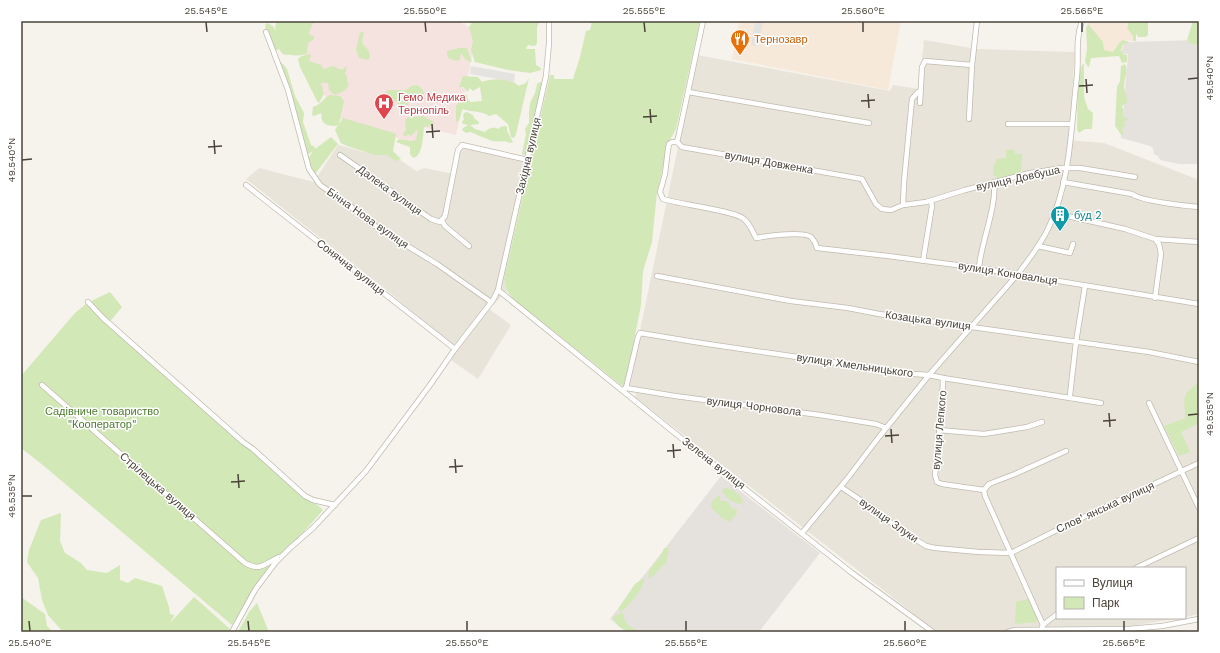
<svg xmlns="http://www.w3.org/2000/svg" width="1220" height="653" font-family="'Work Sans',sans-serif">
<rect width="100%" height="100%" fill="#f5f3ec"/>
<!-- residential -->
<g fill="#e9e4da">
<path d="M924,40l53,9 98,3 -6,88 35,3 95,37v434l-14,3v-49h-128v50h122l-48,8 -113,1 -15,5h-64l-20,-14 -284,-221 3,-9 -6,-2 -3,-2 68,-329 193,36 3,-6 26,4z"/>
<path d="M338,145l38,10 6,-7 36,24 1,-2 5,-2 30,6 4,-24 4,-5 68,14 -26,120 3,12 -18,18 22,16 -33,54 -27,-19 7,-11 -73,-60 -139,-110 13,-11 55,14z"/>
</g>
<!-- commercial -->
<g fill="#f6e9d9">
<path d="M739,21h162l-13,69 -156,-31z"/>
<path d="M1088,21h48l-1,20 -12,-1 -5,15 -31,-1z"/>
</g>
<!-- industrial -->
<g fill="#e5e2dd">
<path d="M1199,40v124h-20l-19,-4 -2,-4 -4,-2 -1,-6 -3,-2 -29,-8 7,-84 -7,-1 4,-11z"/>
<path d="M721,476l99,77 -61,79h-132l-17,-13z"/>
</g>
<!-- medical -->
<path fill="#f5e3e0" d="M309,21h149l19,10 -21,104 -34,-8 -5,16 -72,-18 -30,-44 -11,-22v-18z"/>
<!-- green -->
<g fill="#d2e8b6">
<path d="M277,21h37l-5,12 1,2 4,1v3l-6,4 -1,10c-7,3 -8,3 -15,2 -7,-1 -8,2 -13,-6l-4,2 -8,-15 -2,-11 2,-2 6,3 3,5 -1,-4z"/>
<path d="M473,21h66l-2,7v16l-3,2 -6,-1 -2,3 1,1h8l1,16 5,3v2l-11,3 -22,-3 -33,-8 -4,-12 2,-9 -4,-14z"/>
<path d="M592,21h108l-24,108 -10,18 -2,16 -7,29 -5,50 -9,29 -2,34 -16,81 -4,-1 -108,-86 -6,-8 -3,-12 46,-204h4v4h19l7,-22 6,-26 4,-1z"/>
<path d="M1129,21h19v14l-3,2h-7l-2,-4v8h-3v-5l-6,-8z"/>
<path d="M1193,21h6v24l-8,-1 -4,-4z"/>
<path d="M1088,24l15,18 1,8 9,2 7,-10 3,-2 6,2 -6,3 -2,5 2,4 4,1v7l-5,1 -3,-7 -28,2 -2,9h-1l-3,-5 2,-13 -1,-21z"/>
<path d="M363,31c2,5 -2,8 0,13 1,2 4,4 6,7l1,7 -2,2 -9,-2 -3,-9 4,-16z"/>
<path d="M460,48h7l5,14 -6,-2 -4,-6h-1l-1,6 -4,1 -8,-3 -1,-4v-3z"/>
<path d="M310,54l1,2 -2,5 12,4 3,4 9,-3 9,4 3,-3h2l-2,7 2,2v5l2,4 -5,6 -9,4 -6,-5 -1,-7h-7l3,11 -5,9 -2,-2 -17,-34 -2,-8 4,-3z"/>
<path d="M281,62l6,7 8,27 9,17 -1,9 8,23 4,2v2l16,-12 7,7 -23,30 -7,-15 5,-8 -6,4 -28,-92z"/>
<path d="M1083,64h1v33l4,12 5,4 -1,16h-7l-6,4 -2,-4c1,-12 -1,-57 6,-65z"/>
<path d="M1125,64c4,7 -1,15 -1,22 0,6 4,11 3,16l-5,4 1,3v8l5,2 -4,4 1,3 -3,3 1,4 -1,3 -7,-10 2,-39 3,-6 1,-15z"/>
<path d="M463,76l15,1 4,5c11,-4 28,-4 37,4l7,-3 3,-5 -13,56 -2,4 -3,-1 -3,-13 -12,-10 -7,2c-5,-5 -19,-4 -26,-7 -3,5 -2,9 -5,13l-2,-1v-15l3,-4 4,-1v-4l2,-3 2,1 1,5 3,2 11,-1 -2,-14 -7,4 -3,-3 -3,4 -3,-5h-5z"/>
<path d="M540,82l2,2 -11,47 -2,19 -1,3 -5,2 -1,-1 4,-20 -1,-5 4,-6v-10l1,-10 5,-10 2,-9z"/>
<path d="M416,85c6,2 9,6 8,13 -7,-3 -15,0 -16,7h-10l-1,-4h-2l-2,3 -3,-1v-5l-5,-6 3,-2h19l4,-4z"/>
<path d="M330,95l10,1 4,5 -5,23 4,-6 51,15 2,1 -3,17 8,8 -6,2 -8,-6h-12l-28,-9 -6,-3 -6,-13 3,-5c-4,2 -14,1 -16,-5 -1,-2 0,-4 -1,-7l-7,3 -2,-1 1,-8c9,-3 9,-8 17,-12z"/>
<path d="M467,112l6,3 1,3 5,4v2l-9,1 5,4 10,3c5,-5 8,-5 14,-3l1,-2 5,-1 2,1v4l6,11 -3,1c-6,-3 -11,-1 -17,-2 -4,-1 -18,-7 -22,-9l-5,1 -4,-3 1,-2 5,-3 -5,-1 -1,-2 2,-3 -1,-3 1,-3z"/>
<path d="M423,116l11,6 -1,3 -9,2c-1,9 -1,29 -11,31l-3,-4v-7l-14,-5 3,-3 12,2 5,-1 2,-11 -7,7 -3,-2 -1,2h-3l-1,-2 3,-4 -1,-11 5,-2z"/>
<path d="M1006,150h9v4h7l-1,18 -24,7 -1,-3 -3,-1 1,-11 2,-1 1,-4 9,-1z"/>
<path d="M110,292l12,15 -14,17 215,186 -68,77 -23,38 -188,-159 -23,-18v-72l54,-63 12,-10z"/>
<path d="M1198,375l1,48 -18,9 9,20 -11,4 -15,-30 21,-8c0,-21 -5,-22 13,-35z"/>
<path d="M724,488c8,1 17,6 19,14l-2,2c-8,-1 -15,-6 -19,-13z"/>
<path d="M718,496h2v5h7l5,7 5,2v3l-7,9 -8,-4 -11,-11 1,-6z"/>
<path d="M61,513l-1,28 5,12 16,10 6,7 20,3 13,-8v15l8,3 7,-5 27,8 7,21 1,7 4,1v1l-4,7 24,-26 36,32 -2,3h-165l-15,-17 -6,-15 -4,-22 -11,-16 2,-12 12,-30z"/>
<path d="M664,548h5l-3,16c-6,3 -11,11 -17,15 -4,-12 12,-17 15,-31z"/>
<path d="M642,579h2c1,8 -16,28 -23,33l-3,-3 2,-3 15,-22z"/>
<path d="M21,597l24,17 2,12 6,6h-32z"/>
<path d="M1028,599l9,19 -1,4 -21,2 1,-22z"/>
<path d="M257,603l12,29h-31l11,-20z"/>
<path d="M620,613h3c1,12 8,14 17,19 -12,0 -23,-2 -27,-15z"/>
</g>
<!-- parking -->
<g fill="#e5e3e0">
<path d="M755,21l8,1 -4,24 -8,-1z"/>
<path d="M471,66l44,8 -1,8 -44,-8z"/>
</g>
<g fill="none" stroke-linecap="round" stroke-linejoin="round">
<!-- minor casing -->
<g stroke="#c1baae" stroke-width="6">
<g id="minor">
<path d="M703,21l-24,113 -2,8h-5l-3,2 -1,5 -3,25 -5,18 3,7c15,5 73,12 81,20 6,5 9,13 12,19 10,-2 47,-7 55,-1 3,3 5,7 6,11l71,8 91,12 220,36"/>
<path d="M266,32l22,58 21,79 11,16 28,19 12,11 18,13 59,36 54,38"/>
<path d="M688,92l181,31"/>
<path d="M920,103l2,-36 3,-6 47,4"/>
<path d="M969,119l3,-54 5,-44"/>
<path d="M1008,124h64"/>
<path d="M677,142l5,5 180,32 14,25 6,5 9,1 12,-5 23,-3 39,-12 65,-17 33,-5h17l55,9"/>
<path d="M340,155l91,64 9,3 5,-6 13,-66 4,-5 66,15"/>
<path d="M1063,182l69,12c9,7 53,12 67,13"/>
<path d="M246,185l209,164"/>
<path d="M903,205l1,-23 8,-83 6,-7h2"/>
<path d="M1054,213l71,16 30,10 4,5 2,10 -6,44"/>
<path d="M442,221l3,5 24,20"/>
<path d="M1155,239l44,3"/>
<path d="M1038,246l32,7 3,-9"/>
<path d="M923,261l9,-55 -1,-5"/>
<path d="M979,268c2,-26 18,-61 15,-86"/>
<path d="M657,276l134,25 57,7 31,6 270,38 50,10"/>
<path d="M1085,286l-9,56 -6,53v3l31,5"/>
<path d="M498,290l204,165 150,118 81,59"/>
<path d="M88,302l15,16 140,124 10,7 52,47 8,4 22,5"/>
<path d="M943,378l-1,28 -7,69 2,7 5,2 42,6"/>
<path d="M42,385l203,178c16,9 20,0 34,-6"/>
<path d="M626,388l12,-51 2,-4 61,10 213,31 15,1 14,3 127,20"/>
<path d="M624,389l2,-1 49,8 145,19 56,9 10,4"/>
<path d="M1149,403l50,105"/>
<path d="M939,430l45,4 43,-7 15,-5"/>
<path d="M841,487l33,22 25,20 27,17 9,2 44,4 32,1 62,-31 126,-59"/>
<path d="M984,490l1,6 58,129"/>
<path d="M984,490l5,-6 26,-10 51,-23"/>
<path d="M802,533l45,-54 32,-42 50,-62 88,-100c11,-14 23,-30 31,-46 23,-48 23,-102 29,-154 2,-19 -2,-35 5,-54"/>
<path d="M1136,568l63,-30"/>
<path d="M1042,628l1,-3 14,-11"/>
<path d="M232,632l23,-42 21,-28 13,-13 25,-22 52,-56 64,-86 25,-36 38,-49 5,-10 48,-214 3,-33v-22"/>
<path d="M1008,632l7,-2 114,-1 33,-3 37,-7"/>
</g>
</g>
<!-- minor -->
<use href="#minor" stroke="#fff" stroke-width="4.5"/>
</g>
<!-- ticks -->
<path fill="none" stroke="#4a4339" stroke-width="1.5" d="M206,22l1,10M425,22l1,10M644,22l1,10M863,22v10M1082,22v10M1086,79l1,14M1188,79l10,-1M1079,86l14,-1M868,94l1,14M861,101l14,-1M650,109l1,14M643,117l14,-1M432,124l1,14M426,132l14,-1M214,140l1,14M208,147l14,-1M22,160l10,-1M1109,413l1,14M1188,415l10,-1M1103,421l13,-1M891,429l1,14M885,436l14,-1M673,444l1,14M667,451l14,-1M455,459l1,14M449,467l14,-1M238,474l1,14M231,482l14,-1M22,496h10M29,621l1,10M248,621l1,10M467,621v10M686,621v10M905,621v10M1124,621v10"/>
<!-- icons -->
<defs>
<g id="restaurant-pin" transform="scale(1)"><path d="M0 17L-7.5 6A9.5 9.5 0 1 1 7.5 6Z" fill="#e8710a" stroke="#fff"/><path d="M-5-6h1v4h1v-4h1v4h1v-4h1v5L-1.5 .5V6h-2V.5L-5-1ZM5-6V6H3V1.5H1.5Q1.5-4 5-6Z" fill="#fff"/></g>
<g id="hospital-pin" transform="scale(1)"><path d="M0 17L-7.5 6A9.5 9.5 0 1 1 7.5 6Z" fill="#e0444e" stroke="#fff"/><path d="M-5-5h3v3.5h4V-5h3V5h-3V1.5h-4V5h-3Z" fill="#fff"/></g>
<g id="building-pin" transform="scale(1)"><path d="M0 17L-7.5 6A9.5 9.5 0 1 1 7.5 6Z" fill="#0f9aa8" stroke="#fff"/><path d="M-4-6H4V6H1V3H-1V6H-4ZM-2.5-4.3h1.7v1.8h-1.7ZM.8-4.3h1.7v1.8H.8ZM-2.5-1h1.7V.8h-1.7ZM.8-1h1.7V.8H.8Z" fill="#fff"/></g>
</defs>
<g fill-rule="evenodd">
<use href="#restaurant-pin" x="740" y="39"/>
<use href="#hospital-pin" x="384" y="103"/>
<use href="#building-pin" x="1060" y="215"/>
</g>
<g text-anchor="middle" stroke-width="3" stroke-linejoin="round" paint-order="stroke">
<!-- food labels -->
<g font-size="11" fill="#c56008" stroke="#fff" text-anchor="start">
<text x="754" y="43">Тернозавр</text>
</g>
<!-- health labels -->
<g font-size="11" fill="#be3a42" stroke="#fff" text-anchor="start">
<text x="398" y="101">Гемо Медика<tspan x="398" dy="13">Тернопіль</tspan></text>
</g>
<!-- street labels -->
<g font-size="11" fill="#4a4339" stroke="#fff">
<text transform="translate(528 156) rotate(-77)" y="4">Західна вулиця</text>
<text transform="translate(769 162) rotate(10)" y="4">вулиця Довженка</text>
<text transform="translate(1018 178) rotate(-12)" y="4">вулиця Довбуша</text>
<text transform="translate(390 190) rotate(36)" y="4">Далека вулиця</text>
<text transform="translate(368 218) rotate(35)" y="4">Бічна Нова вулиця</text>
<text transform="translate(351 267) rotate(38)" y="4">Сонячна вулиця</text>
<text transform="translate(1008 273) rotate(9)" y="4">вулиця Коновальця</text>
<text transform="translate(928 320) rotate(8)" y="4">Козацька вулиця</text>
<text transform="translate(855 365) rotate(8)" y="4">вулиця Хмельницького</text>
<text transform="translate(754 406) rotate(7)" y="4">вулиця Чорновола</text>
<text transform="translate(939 430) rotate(-85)" y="4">вулиця Лепкого</text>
<text transform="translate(714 463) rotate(38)" y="4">Зелена вулиця</text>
<text transform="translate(158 486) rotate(41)" y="4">Стрілецька вулиця</text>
<text transform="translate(1105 507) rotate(-25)" y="4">Словʼянська вулиця</text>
<text transform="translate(889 520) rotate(35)" y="4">вулиця Злуки</text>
</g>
<!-- culture labels -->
<g font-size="11" fill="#0d838f" stroke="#fff" text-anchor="start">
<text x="1074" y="219">буд 2</text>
</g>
<!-- park labels -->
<g font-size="11" fill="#4b7c2d" stroke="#fff">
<text x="102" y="415">Садівниче товариство<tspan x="102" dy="13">"Кооператор"</tspan></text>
</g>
</g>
<!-- border -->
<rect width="1220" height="653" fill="none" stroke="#ffffff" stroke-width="44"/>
<!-- legend -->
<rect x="1056" y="567" width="130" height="52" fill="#ffffff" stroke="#b7b4b0"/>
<rect x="1064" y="580" width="20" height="6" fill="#ffffff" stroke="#b7b4b0"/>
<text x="1092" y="587" font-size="12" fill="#4a4339">Вулиця</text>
<rect x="1064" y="597" width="20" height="12" fill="#d2e8b6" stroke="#b7b4b0"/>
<text x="1092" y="607" font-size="12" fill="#4a4339">Парк</text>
<rect x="22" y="22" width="1176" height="609" fill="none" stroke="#4a4339" stroke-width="1.5"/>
<g font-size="10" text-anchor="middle" fill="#4a4339">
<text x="206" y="14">25.545°E</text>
<text x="425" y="14">25.550°E</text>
<text x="644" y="14">25.555°E</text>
<text x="863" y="14">25.560°E</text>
<text x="1082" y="14">25.565°E</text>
<text transform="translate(1209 78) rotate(-90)" y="4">49.540°N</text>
<text transform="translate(11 160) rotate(-90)" y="4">49.540°N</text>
<text transform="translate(1209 414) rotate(-90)" y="4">49.535°N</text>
<text transform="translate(11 496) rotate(-90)" y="4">49.535°N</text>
<text x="30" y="646">25.540°E</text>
<text x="249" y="646">25.545°E</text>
<text x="467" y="646">25.550°E</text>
<text x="686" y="646">25.555°E</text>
<text x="905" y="646">25.560°E</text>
<text x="1124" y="646">25.565°E</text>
</g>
</svg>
